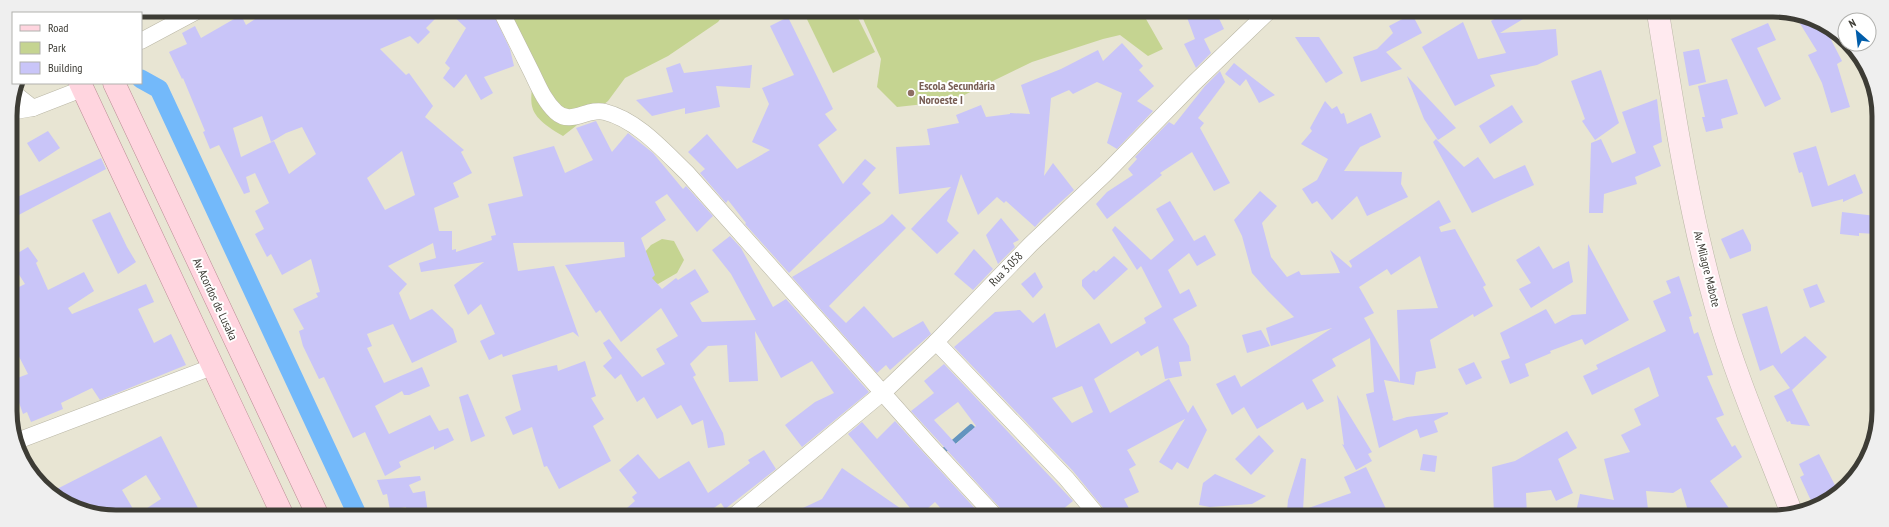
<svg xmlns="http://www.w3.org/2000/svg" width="1889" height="527" font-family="'PT Sans Narrow',sans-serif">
<rect width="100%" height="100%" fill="#e8e5d3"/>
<!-- green -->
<g fill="#c5d491">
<path d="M508,11h218l-8,11 -50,34 -43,22 -17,23 -45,35c-46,-27 -27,-33 -31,-75 -1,-10 -19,-39 -24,-50z"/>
<path d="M803,11l52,1 20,40 -42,21z"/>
<path d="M860,12h282l21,37 -15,7 -28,-21 -17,4 -71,23 -80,39 -55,6 -20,-20 4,-28z"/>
<path d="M662,239l12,2 10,19 -7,13 -19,11 -6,-3 -7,-29 6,-7z"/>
</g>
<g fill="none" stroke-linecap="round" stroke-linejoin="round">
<!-- stream -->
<path stroke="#6394bf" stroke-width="5.5" d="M941,453l30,-26 6,6"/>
<!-- canal -->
<path stroke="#73b9fa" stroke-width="19" d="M141,79l18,10 198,425"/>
</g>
<!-- building -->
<g fill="#c9c5f8" fill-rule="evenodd">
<path d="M269,10l174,1 -17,17 4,4 -12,12 -8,-8 -30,13 26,26 3,-2 24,33 -8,11 39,33 -3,2 11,21 -19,10 6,14 -25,11 5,23h13v19l4,-1v3l36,-12 -1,-4 5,-1 -8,-31 35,-8 -10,-39 41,-11 11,27 28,-13 -17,-32 20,-7 16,31 16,-19 25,20 30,36 3,-3 27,30 -16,16 -30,-38 -12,8 11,18 -25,18 14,37 -3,3 10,11 14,-11 2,2 17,-11 14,23 -19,11 12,19 54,-2 -25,-46 -19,-24 18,-14 11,12 32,59 13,-8 83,93 -67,55 -17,-22 30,-23 19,-9 -22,-32 -31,17 -26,-47 3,50 -29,1 -2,-37 -19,1 -18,18 6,11 -3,2 30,56 2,12 -17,3 -5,-28 -11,5 -11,-20 -24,14 -13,-22 -7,5 -16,-28 -6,5 -12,-13 9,-8 -9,-15 6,-4 33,38 23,-13 -9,-15 22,-13 -17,-28 -40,34 -21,-32 -4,3 -31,-48 60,-8 -1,-15 -111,1 5,28 36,-5 25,71 -6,-5 -70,25 -1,-3 -13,6 -9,-19 15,-7 -14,-30 -13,11 -14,-30 30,-23 -63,10 -2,-9 17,-5 -3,-15 -45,23 19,18 -8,9 11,27 22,-11 21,20 4,13 -45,21 -19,-39 -26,10 5,12 -5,2 17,35 38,-16 8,19 -21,9h-5l-2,-4 -27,15 14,28 41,-19 9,16 9,-3 6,12 -20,10v-4l-35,16 2,5 -16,9 -20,-44 -12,6 -29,-61 -5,2 -16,-33 -4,-15 5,-2 -11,-20 25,-12 -2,-4 4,-1 -9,-33 -29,16 -11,-21 -4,3 -12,-23 9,-5 -9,-18 14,-8 -14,-30 -9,4 4,15 -6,2 -25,-49 -9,4 -7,-17 2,-1 -22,-53 -1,1 -13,-27 18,-8 -5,-11 13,-7 6,12 40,-23 5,10zM262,116l9,26 15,-9 16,-6 14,27 -27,20 -15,-33 -33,16 -8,-29zM402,151l13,44 -30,15 -18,-32z"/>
<path d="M448,11h44l18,38 4,17 -30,11 9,16 -12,7 -15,-26 -12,14 -11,-10 7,-10 -5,-5 21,-35z"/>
<path d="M1185,12h31l8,17 -20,10 7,14 -15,15 -12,-24 11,-5z"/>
<path d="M1505,13h28l-33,20 56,-4 2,26 -21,10 -47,10 5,11 -40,20 -33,-59 41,-25 15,37 28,-6 -15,-32z"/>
<path d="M1412,14l10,19 -36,19 16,17 -41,13 -8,-25 24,-8 16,-16 -4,-7z"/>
<path d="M1794,14h7l24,14 17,33 -5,3 13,43 -19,6 -9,-30 -14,-28 9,-4z"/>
<path d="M788,17l45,92 -8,5 12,16 -19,15 25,39 22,-25 11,9 -14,16 9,9 -82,80 -44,-49 1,-1 -18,-23 -2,3 -26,-30 5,-4 -17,-17 19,-18 30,35 33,-19 -18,-8 17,-38 -7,-16 32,-13 -24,-49z"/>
<path d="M1768,23l8,17 -19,8 24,51 -16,8 -34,-68z"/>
<path d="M1295,37h24l24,36 -17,10z"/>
<path d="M1122,43l21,23 -4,4 15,16 -17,15 16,10 -36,38 -10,-6 15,-50 -25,-11 -24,12 -4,-4 -18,8 -7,78 9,-13 21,27 -31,28 -8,9 -29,-26 -2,2 -7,-6 -19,18 -17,-41 -14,47 12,12 -22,21 -26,-25 40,-42 -52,7 -3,-47 34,-2 -3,-16 32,-6 -3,-8 25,-10 5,12 24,-3v-1l20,1 -9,-29 40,-16 37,-19 5,11z"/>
<path d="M1699,49l7,33 -17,4 -6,-34z"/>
<path d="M680,63l4,10 68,-8 -2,23 -34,-2 4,21 -35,7v-6l-33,8 -16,-16 37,-8 -7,-24z"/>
<path d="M1234,63l15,12 26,20 -16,8 -13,-24 -6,7 -15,-12z"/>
<path d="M1601,70l18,53 -24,17 -13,-19 3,-2 -14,-38z"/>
<path d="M1220,71l5,11 -27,36 6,5 -4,5 30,55 -16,8 -22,-39 -32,21 2,2 -55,44 -11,-15 11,-12 26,-17 -5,-6 9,-10 -2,-2 34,-35 5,3 31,-39z"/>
<path d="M1407,76l49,52 -18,12 -14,-21z"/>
<path d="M1727,79l11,35 -17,5 2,9 -17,4 -4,-15h3l-7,-31z"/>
<path d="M1657,99l5,43 -9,4 8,20 -26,11 2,7 -33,10 -1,19h-14l2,-70 10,-4 11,24 24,-10 -14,-41z"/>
<path d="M1325,101l7,8 5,-3 4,8 3,-1 3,11 24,-11 10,24 -21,10 -16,24 58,1 -1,12 7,13 -41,19 -10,-20 -25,24 -15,-19 -5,3 -10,-15 15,-9 11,-21 -27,-15 11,-13 -2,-3z"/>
<path d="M1512,105l11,17 -33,22 -11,-18z"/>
<path d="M48,131l12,17 -21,14 -12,-19z"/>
<path d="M1436,139l28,28 14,-10 16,22 31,-14 9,20 -62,28 -39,-71z"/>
<path d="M1816,146l12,40 27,-12 8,19 -20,9v-3l-31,8 -10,-35 -3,1 -6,-20z"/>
<path d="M101,158l5,11 -95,50v-19z"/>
<path d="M1260,191l17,15 -15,17 9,34 16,20 12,-6 2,4 39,-2 -10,-23 21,18 1,-2 -3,-5 90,-61 12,22 -12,5 2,5 14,-3 31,56 -3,2 10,19 -19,11 -1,-3 -43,26 6,28 -20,4 -2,13 -30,-5 9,38 -1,1 2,2 13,-4 41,-5v2l-14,7 4,11 -18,6 -3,-9 -38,19 -13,-54 8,-2 -4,-54 -38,21 4,7 -24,14 12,21 -17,9 -4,-8 -46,27 -13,-22 -12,8 -16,-31 19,-9 6,12 91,-59 -61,18 -5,-18 28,-11 -26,-26 -16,-18 -10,-37 -8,-16zM1420,256l18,52 -41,2 3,72 -36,-64 10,-5 -15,-26 28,-18 4,6z"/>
<path d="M1170,201l24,40 11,-6 11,20 -19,11 -8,-13 -21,17 12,24 9,-5 8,17 -24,13 16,27 2,15 -12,1 3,14 -17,3 -7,-33 -17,10 -3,-5 -44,28 16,34 59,-34 19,34 5,-8 14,25 -19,39 -11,-7 -5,8 -13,-8 26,-43 -58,31 9,15 -7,4 10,23 -15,7 9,17 -27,-1 -2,-6 -31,-38 -119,-124 41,-35 25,-2 13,13 12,-10 11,35 43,-25 12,21 35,-21 -2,-5 18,-11 -21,-41 -4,4 -25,-40 3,-4 36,34 23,-20 -18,-31zM1082,386l11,26 -21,11 -20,-25z"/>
<path d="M110,212l17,35 9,15 -18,12 -26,-54z"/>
<path d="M1842,212l34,4v18l-17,-1v3l-19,-2z"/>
<path d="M892,214l14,14 -77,78 17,17 18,-17 29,32 30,-17 8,13 -41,36 -4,-5 -9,8 -85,-96 91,-54z"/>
<path d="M1001,218l18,22 -6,3 2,4 -17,17 -12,-29z"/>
<path d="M1743,229l8,16v6l-21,8 -9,-20z"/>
<path d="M1588,244l41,76 -44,25 -3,-6 -32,12 1,2 -26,11 4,12 -19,8 -9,-23 9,-3 -10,-25 46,-24 9,15 17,-9 14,-1z"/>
<path d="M1539,246l14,23 16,-8 4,21 -42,26 -12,-19 12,-6 -15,-23z"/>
<path d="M28,247l10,14 -2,2 12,27 36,-18 10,19 -26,17 4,6 74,-30 8,18 -16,7 16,34 17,-9 15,31 -86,35 -8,-12 -31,15 2,6 -32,13 -4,-10 -4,2 -11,-32v-2l16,-6 -17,-33v-50l14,-7 -14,-22v-5z"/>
<path d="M974,249l19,20 -20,21 -19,-16z"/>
<path d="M1114,256l14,13 -34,31 -12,-14v-6l12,-10 2,2z"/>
<path d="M1035,272l8,15 -10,11 -12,-14z"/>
<path d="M1679,276l13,40 -3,1 5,17 4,-2 15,43 -6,1 17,39 -8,3 16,29 3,-2 7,12 -32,24 25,36h-45l-9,-29 -8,5 -27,-2 2,19 -16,2v3l-42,1v-1l-14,-3 4,-18 34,6 -10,-41 26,-7 -9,-17 20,-10 -7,-16 25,-13 -10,-29 -57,28 -9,-19 15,-7 -2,-4 70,-34 -13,-30 18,-8 -5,-12z"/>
<path d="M1817,284l8,18 -15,6 -7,-19z"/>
<path d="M1767,306l14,48 24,-18 22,21 -35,33 18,36 -19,-2 -1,-3 -3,1 -13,-26 16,-8 -17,-23 -13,6 -18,-57z"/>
<path d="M1261,330l9,16 -23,7 -5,-18z"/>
<path d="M585,361l11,35 -5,2 13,21 -11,7 18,35 -52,28 -12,-23 -3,1 -12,-40 -19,8 -8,-18 16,-7 -9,-35 45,-10 1,6z"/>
<path d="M1474,362l8,16 -16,7 -8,-16z"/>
<path d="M944,364l129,137 -17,14h-53l-2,-6 -90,-98 23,-18 -10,-12zM958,402l18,24 -20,18 -22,-24z"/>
<path d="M468,394l17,42 -14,6 -12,-45z"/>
<path d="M1337,395l35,57 -4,2 4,7 -16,9 -14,-26 2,1z"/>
<path d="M895,421l28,31 58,63h-34l-12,-13 -15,13h-4l-68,-81 14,-12 15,17z"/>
<path d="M1567,431l10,17 -19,11 15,34 -17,8 -5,-11 -25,3 1,23 -33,-2 -2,-47 23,-6z"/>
<path d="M1259,435l15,16 -23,24 -16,-16z"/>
<path d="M161,436l40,78h-63l23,-15 -15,-24 -24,15 14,24 -42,-1 -5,-10 -10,5 -28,-16z"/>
<path d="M764,450l12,19 -51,40 -4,-6 -17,12 -84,-1 15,-13 -3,-4 5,-4 -18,-23 19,-16 21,25 30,-18 19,32 42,-30 -2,-3z"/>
<path d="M1423,454l14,2 -2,16 -15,-2z"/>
<path d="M1819,454l20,39 -25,14 -14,-30 4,-2 -5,-11z"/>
<path d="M1301,458l5,1 -3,51 48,-17 -7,-16 22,-10 20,42 -4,1 4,6h-94l-5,-5 1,-11z"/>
<path d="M842,468l68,47h-122l34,-16z"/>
<path d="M1215,474l51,22 -14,8 -42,3 -11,-2 4,-22z"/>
<path d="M420,476l1,4 -12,5 4,8 12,-2 3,23h-22v-7l-16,3 -3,-16 -4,1 -6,-15z"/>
</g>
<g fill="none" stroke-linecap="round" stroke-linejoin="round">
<!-- street casing -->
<g stroke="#bab7a6" stroke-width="17">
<g id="street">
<path d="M501,11c10,20 20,40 30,60 7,14 13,30 25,41 15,14 32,-5 49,0 32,8 58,38 82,61l243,273 64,69"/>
<path d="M141,41l58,-31"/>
<path d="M14,93l19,15 49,-19"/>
<path d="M10,112l23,-4"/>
<path d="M936,342l130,136 31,37"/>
<path d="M17,441l195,-74"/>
<path d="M735,515l152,-126 46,-44 98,-101 74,-70 89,-91 74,-71"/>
</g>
</g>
<!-- secondary casing -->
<g stroke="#bab7a6" stroke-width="23">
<path id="secondary" d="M1658,13c16,99 31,198 58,294 20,71 50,139 76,207"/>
</g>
<!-- primary casing -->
<g stroke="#bb8d95" stroke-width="23">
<g id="primary">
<path d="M80,83l202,431"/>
<path d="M114,83l203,431"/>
</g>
</g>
<!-- street -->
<use href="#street" stroke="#fff" stroke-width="16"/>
<!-- secondary -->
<use href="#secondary" stroke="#ffeaef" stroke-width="22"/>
<!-- primary -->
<use href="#primary" stroke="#ffd5df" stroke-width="22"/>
</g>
<!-- markers -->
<circle fill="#8d6e63" stroke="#fff" stroke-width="1.5" cx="911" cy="93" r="4"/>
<g text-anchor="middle" stroke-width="4" stroke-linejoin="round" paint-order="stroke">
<!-- education labels -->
<g font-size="12" font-weight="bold" fill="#785e54" stroke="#fff" text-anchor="start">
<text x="919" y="90">Escola Secundária<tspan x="919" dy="14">Noroeste I</tspan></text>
</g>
<!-- street labels -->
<g font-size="12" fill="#3d3c35" stroke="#fff">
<text transform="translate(1006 269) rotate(-46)" y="4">Rua 3.058</text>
<text transform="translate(1707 269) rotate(76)" y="4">Av. Milagre Mabote</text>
<text transform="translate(215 299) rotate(65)" y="4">Av. Acordos de Lusaka</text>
</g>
</g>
<!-- crop -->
<path d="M0 0H1889V527H0ZM116 17H1773A99 99 0 0 1 1872 116V411A99 99 0 0 1 1773 510H116A99 99 0 0 1 17 411V116A99 99 0 0 1 116 17Z" fill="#efefef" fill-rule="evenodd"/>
<path fill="none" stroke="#3d3c35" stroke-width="5" d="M116 17H1773A99 99 0 0 1 1872 116V411A99 99 0 0 1 1773 510H116A99 99 0 0 1 17 411V116A99 99 0 0 1 116 17Z"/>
<!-- legend -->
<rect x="12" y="12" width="130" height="72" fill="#ffffff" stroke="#b1b1ae"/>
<rect x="20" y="25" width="20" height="6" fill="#ffd5df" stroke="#b1b1ae"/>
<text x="48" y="32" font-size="12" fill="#3d3c35">Road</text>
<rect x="20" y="42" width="20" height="12" fill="#c5d491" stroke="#b1b1ae"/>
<text x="48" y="52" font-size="12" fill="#3d3c35">Park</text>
<rect x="20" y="62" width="20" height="12" fill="#c9c5f8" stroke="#b1b1ae"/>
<text x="48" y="72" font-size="12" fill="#3d3c35">Building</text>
<!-- north arrow -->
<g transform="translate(1857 32) rotate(332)"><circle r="19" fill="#ffffff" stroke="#b1b1ae"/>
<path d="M0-3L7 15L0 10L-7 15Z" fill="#005daa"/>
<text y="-6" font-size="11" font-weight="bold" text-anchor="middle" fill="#3d3c35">N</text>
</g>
</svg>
